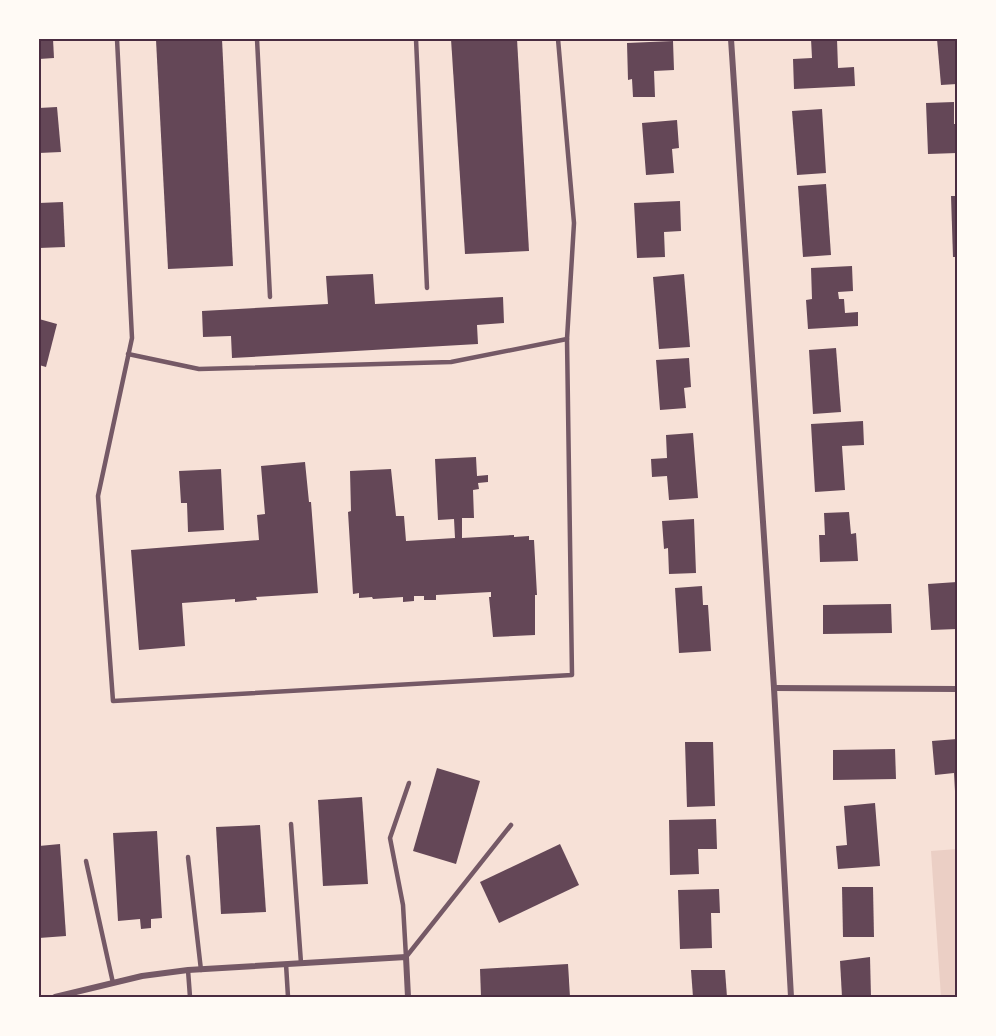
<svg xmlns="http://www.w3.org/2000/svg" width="996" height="1036" font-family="Georgia,serif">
<rect width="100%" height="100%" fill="#f7e1d7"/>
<!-- green -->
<path fill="#ebcfc5" d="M957,849v148h-16l-10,-146z"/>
<!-- building -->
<g fill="#644757">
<path d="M39,39h14l1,19 -15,1z"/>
<path d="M177,39h45l11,227 -65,3 -12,-229z"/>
<path d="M451,39h66l12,212 -64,3z"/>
<path d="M811,39h26l1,29 16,-1 1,19 -61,3 -1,-30 19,-1z"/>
<path d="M937,39h20v45l-16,1z"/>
<path d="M673,41l1,29 -20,1 1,26h-22l-1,-18 -4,1 -1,-37z"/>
<path d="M954,102v22h3v29l-29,1 -2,-51z"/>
<path d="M57,107l4,45 -22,1v-45z"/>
<path d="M822,109l4,64 -29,2 -5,-64z"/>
<path d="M677,120l2,28 -7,1 2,24 -28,2 -4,-52z"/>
<path d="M826,184l5,71 -28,2 -5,-71z"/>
<path d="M951,196h6v61h-4z"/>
<path d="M680,201l1,30 -17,1 1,25 -28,1 -3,-55z"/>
<path d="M63,202l2,45 -26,1v-45z"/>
<path d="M852,266l1,25 -15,1 1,7h5l1,14 13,-1v14l-50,3 -2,-29 6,-1 -1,-31z"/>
<path d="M373,274l2,30 128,-7 1,26 -27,2 1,19 -246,14 -1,-22 -28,1 -1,-26 126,-7 -2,-28z"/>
<path d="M684,274l6,73 -31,2 -6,-72z"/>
<path d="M39,319l18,5 -11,43 -7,-2z"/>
<path d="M836,348l5,64 -28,2 -4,-64z"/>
<path d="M689,358l2,29 -7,1 2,20 -26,2 -4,-50z"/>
<path d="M863,421l1,24 -22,1 3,44 -30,2 -4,-68z"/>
<path d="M693,433l5,65 -29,2 -2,-24 -15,1 -1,-18 16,-1 -1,-23z"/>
<path d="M476,457l1,19 11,-1v7l-10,1 1,6 -6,1 1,28h-12v20l52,-3v2l15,-1v4h5l3,55h-2v40l-42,2 -4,-40h2v-5l-55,3v5h-12v-4h-10v5l-11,1v-5l-30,2 -1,-2 -13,1v-5l-6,1 -5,-82 3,-1 -1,-40 41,-2 5,47h8l2,25 49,-3 -1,-19 -16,1 -3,-61z"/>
<path d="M305,462l4,40h2l7,91 -62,4 1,3 -22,2v-3l-53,4 3,43 -46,4 -8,-100 128,-10 -2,-25 8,-1 -4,-48z"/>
<path d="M221,469l3,61 -36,2 -1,-29h-6l-2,-32z"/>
<path d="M849,512l2,22 5,-1 2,28 -38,1 -1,-27h6l-1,-22z"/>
<path d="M694,519l2,54 -27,1 -1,-26 -4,1 -2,-28z"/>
<path d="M957,582v47l-26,1 -3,-46z"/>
<path d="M702,586l1,19h5l3,46 -32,2 -4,-65z"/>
<path d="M891,604l1,29 -69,1v-29z"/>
<path d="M957,739v52h-2l-1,-18 -19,2 -3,-34z"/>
<path d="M685,742h28l2,64 -28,1z"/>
<path d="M895,749l1,30 -63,1v-30z"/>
<path d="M437,768l43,13 -24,83 -43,-13z"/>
<path d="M362,797l6,87 -45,2 -5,-86z"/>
<path d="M875,803l5,63 -42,3 -2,-23 11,-1 -3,-39z"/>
<path d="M716,819l1,30h-19l1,25 -29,1 -1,-55z"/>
<path d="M260,825l6,87 -45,2 -5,-87z"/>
<path d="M157,831l5,87 -11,1v9l-10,1 -1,-10 -22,2 -5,-88z"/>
<path d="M60,844l6,92 -27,2v-92z"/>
<path d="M560,844l19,41 -80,38 -19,-41z"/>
<path d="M842,887h31l1,50h-31z"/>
<path d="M719,889l1,24h-9l1,35 -32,1 -2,-59z"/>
<path d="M870,957l1,40h-29l-2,-36z"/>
<path d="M568,964l2,33h-89l-1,-28z"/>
<path d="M691,970h34l2,27h-34z"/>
</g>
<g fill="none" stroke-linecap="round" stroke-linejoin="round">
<!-- service -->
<g stroke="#755966" stroke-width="4.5">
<path d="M117,39l15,299 -34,158 15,205 459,-26 -5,-336 7,-116 -16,-184"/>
<path d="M257,39l13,258"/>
<path d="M416,39l11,249"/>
<path d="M128,354l71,15 252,-7 116,-23"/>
<path d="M291,824l10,139"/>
<path d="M188,857l13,113"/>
<path d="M86,861l27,122"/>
<path d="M406,957l-3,-52 -13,-67 19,-55"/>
<path d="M406,957l105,-132"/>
<path d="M286,964l2,33"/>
<path d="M188,970l2,27"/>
</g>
<!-- minor -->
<g stroke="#755966" stroke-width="6">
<path d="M731,39l43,649 17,309"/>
<path d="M774,688l183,1"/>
<path d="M55,997l87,-21 46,-6 218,-13 2,40"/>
</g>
</g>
<!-- border -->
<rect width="996" height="1036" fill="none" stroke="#fffaf5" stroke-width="81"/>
<rect x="40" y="40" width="916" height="956" fill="none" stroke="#4a2c40" stroke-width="2"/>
</svg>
